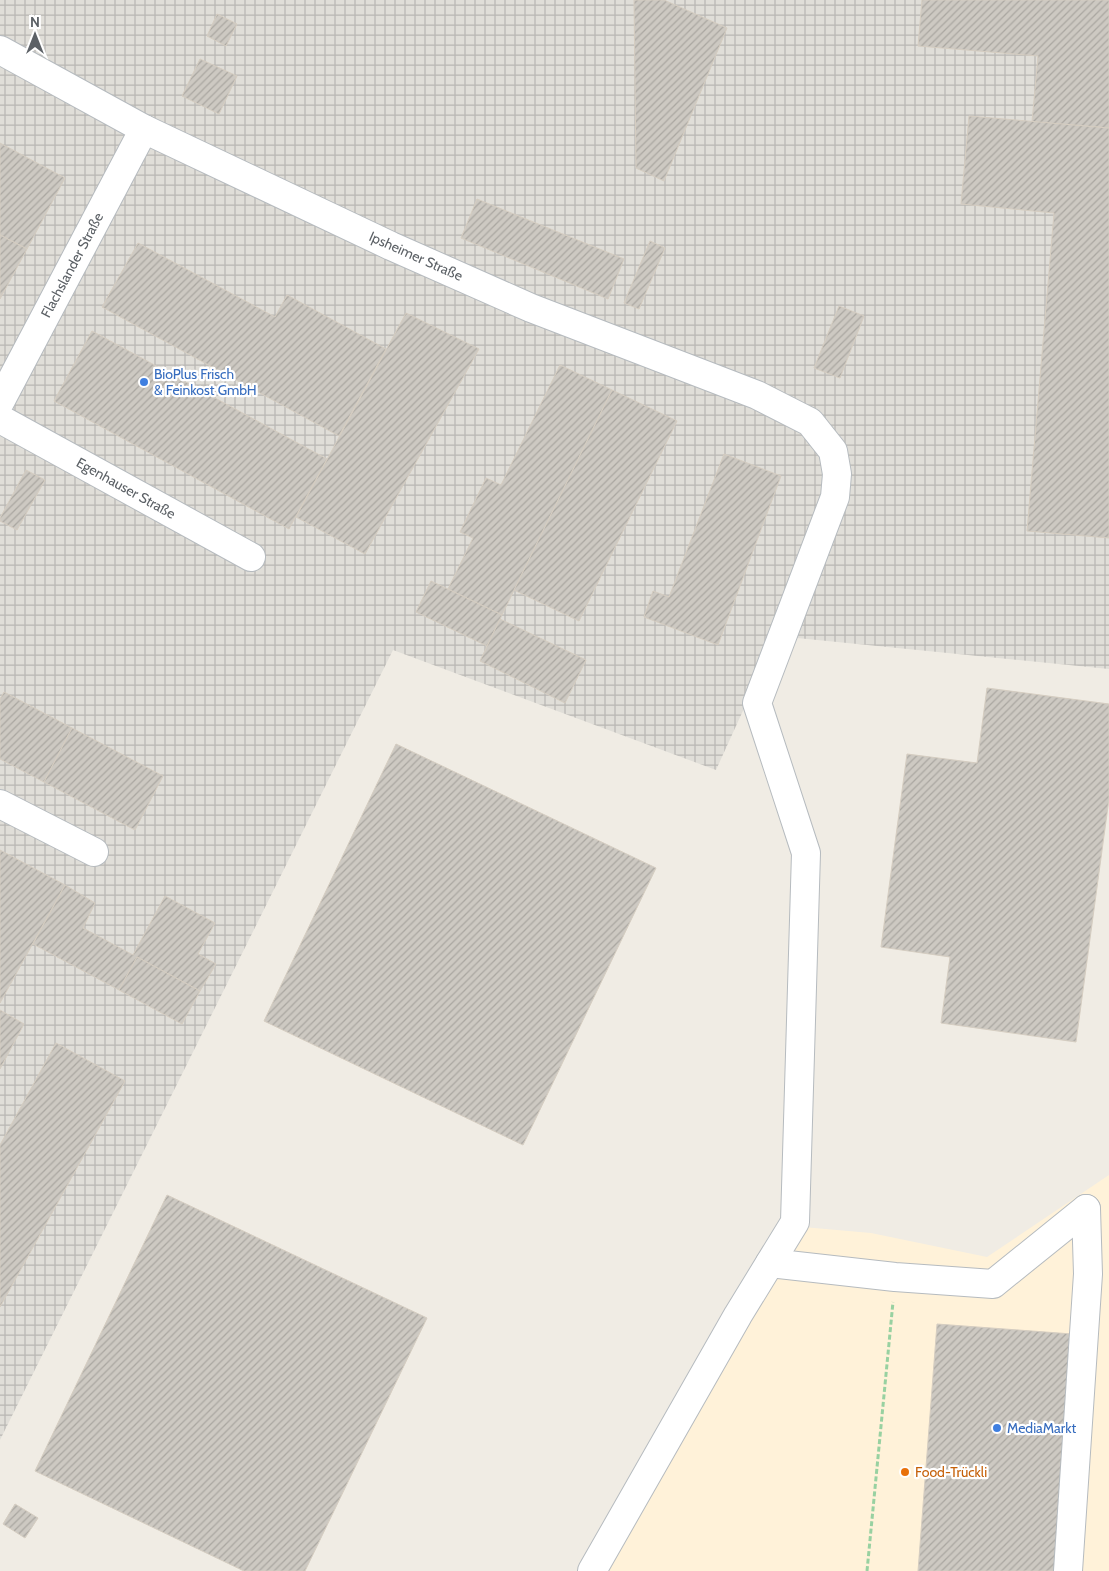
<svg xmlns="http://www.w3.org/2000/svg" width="1109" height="1571" font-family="Cabin,sans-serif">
<defs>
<pattern id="industrial-grid" width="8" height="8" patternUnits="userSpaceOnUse" patternTransform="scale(1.25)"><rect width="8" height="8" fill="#e0ded8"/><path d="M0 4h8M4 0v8" fill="none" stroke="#b9b7b3"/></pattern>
<pattern id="building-hatch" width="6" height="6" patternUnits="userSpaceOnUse" patternTransform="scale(1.25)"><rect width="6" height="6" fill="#cdc9c2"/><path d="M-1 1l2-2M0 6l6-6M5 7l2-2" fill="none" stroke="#aaa7a1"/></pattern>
</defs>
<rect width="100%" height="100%" fill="#f0ece4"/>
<!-- commercial -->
<path fill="#fff2d9" d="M1109,1175v396h-530l201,-346 91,8 116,24z"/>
<!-- industrial -->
<path fill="url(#industrial-grid)" d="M0,0h1109v669l-332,-33 -61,134 -323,-120 -393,790z"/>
<!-- building -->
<g fill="url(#building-hatch)" stroke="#d5cdc1">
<path d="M634,0h30l63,28 -63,153 -28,-13z"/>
<path d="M922,0h187v128l-77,-6 6,-66 -120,-10z"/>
<path d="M217,14l20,10 -11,22 -19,-10z"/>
<path d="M200,59l37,17 -18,38 -37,-18z"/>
<path d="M969,116l140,12v410l-82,-7 27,-318 -93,-9z"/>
<path d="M0,143l65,35 -38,71 -27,-14z"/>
<path d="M477,199l147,60 -16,40 -147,-61z"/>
<path d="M0,235l27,14 -27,50z"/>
<path d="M650,241l15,7 -26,61 -15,-6z"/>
<path d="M138,243l137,74 12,-22 99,54 -47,87 -237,-129z"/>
<path d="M839,306l25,10 -24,62 -26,-10z"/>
<path d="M406,313l73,36 -114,205 -69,-37z"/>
<path d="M92,331l235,128 -38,70 -235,-128z"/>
<path d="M560,365l52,25 -110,225 -54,-26 25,-51 -13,-6 26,-54 15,7z"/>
<path d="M612,390l65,31 -98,200 -65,-31z"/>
<path d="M724,454l57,22 -63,169 -74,-28 9,-26 16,6z"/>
<path d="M26,470l19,10 -28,50 -17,-9v-3z"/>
<path d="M431,581l71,34 -15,31 -71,-34z"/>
<path d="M500,619l86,41 -21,43 -85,-42z"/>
<path d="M987,688l122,16v95l-33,243 -135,-19 9,-66 -69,-10 26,-193 70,9z"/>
<path d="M4,692l68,36 -28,54 -44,-23v-60z"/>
<path d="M72,728l91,48 -28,54 -91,-48z"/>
<path d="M396,744l260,124 -133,277 -259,-124z"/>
<path d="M0,850l65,35 -65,118z"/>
<path d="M65,885l30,18 -12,25 50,27 32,-59 50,27 -17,31 18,10 -16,27 -63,-34 -18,33 -86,-46z"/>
<path d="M137,957l63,34 -18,33 -63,-34z"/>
<path d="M0,1010l24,14 -24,45z"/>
<path d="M56,1043l69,38 -125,226v-162z"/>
<path d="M167,1195l260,123 -122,253h-61l-209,-100z"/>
<path d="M937,1324l135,10 -18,237h-136z"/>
<path d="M15,1504l23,14 -13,20 -22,-14z"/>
</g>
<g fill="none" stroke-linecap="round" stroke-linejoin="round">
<!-- minor casing -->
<g stroke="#b6bbbf" stroke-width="30">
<g id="minor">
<path d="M0,50l144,79 247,117 140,62 226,87 53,27 23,29 4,23 -2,23 -78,206 49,150 -11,369 -57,93 -146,256"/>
<path d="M0,402l144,-273"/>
<path d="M0,419l251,138"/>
<path d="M0,804l94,48"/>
<path d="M770,1263l125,14 98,7 93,-75"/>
<path d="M1068,1571l20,-297 -2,-65"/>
</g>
</g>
<!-- path -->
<path stroke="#98d1a1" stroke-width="3" stroke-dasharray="5 2.5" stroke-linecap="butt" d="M867,1571l26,-269"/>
<!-- minor -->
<use href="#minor" stroke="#fff" stroke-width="28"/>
</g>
<!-- markers -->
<g fill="#3f7fe0" stroke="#fff" stroke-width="2">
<circle cx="144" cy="382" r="5"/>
<circle cx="997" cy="1428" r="5"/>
</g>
<circle fill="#e8710a" stroke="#fff" stroke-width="2" cx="905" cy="1472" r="5"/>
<g text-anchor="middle" stroke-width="4.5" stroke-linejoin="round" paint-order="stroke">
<!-- street labels -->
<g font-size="14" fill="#5c6166" stroke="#fff">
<text transform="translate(416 256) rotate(24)" y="5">Ipsheimer Straße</text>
<text transform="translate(72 265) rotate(-62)" y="5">Flachslander Straße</text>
<text transform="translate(126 488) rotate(29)" y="5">Egenhauser Straße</text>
</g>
<!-- shop labels -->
<g font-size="14" fill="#366cbe" stroke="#fff" text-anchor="start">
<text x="154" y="379">BioPlus Frisch<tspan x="154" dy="16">&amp; Feinkost GmbH</tspan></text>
<text x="1007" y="1433">MediaMarkt</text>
</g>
<!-- food labels -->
<g font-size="14" fill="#c56008" stroke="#fff" text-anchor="start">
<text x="915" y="1477">Food-Trückli</text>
</g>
</g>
<!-- north arrow -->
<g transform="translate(35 35)" stroke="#ffffff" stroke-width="4" paint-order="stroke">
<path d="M0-4L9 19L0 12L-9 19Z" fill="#5c6166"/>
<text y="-8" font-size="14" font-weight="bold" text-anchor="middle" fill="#5c6166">N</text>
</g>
</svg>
